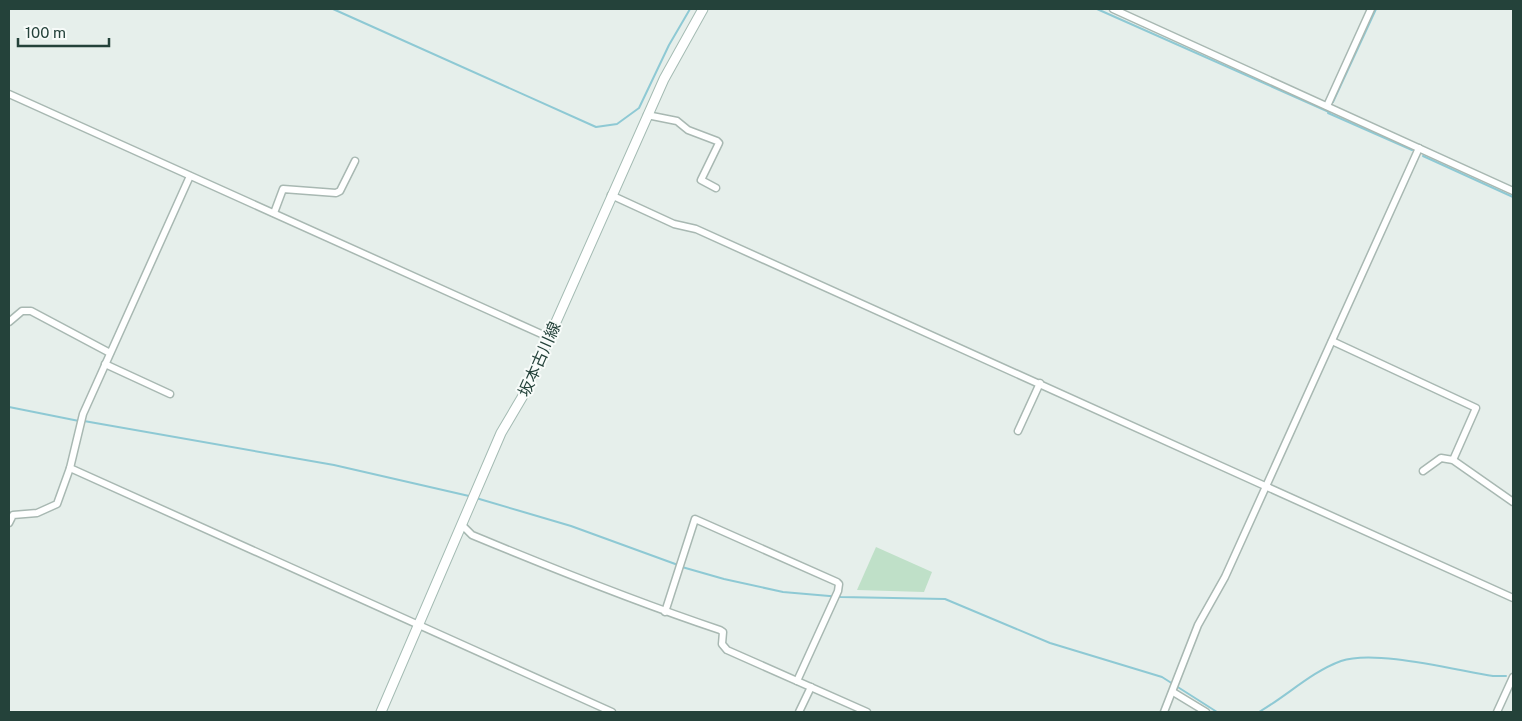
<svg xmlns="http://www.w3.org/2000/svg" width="1522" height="721" font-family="'Public Sans','Noto Sans JP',sans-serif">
<rect width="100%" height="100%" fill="#e6efeb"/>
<!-- green -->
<path fill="#bfe0c8" d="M876,547l56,25 -8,20 -67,-2z"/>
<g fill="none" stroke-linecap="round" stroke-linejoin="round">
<!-- stream -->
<g stroke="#8ec9d4" stroke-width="2">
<path d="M333,9l263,118 21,-3 22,-16 30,-63 21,-36"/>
<path d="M1097,9l232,103"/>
<path d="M1333,102l43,-93"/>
<path d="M1328,113l84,37"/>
<path d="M1423,156l90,41"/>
<path d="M9,407l70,14"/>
<path d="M84,421l250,44 135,31"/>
<path d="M476,498l95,28 107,39"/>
<path d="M682,567l42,12 59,13 58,5 104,2 105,44 112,34 55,35"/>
<path d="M1259,712c28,-16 52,-40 82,-51 33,-12 114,9 152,15h13"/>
</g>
<!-- street casing -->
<g stroke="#a8b8b2" stroke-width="9">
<g id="street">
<path d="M1113,9l400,182"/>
<path d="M9,94l539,243"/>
<path d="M1327,106l44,-97"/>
<path d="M647,115l30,6 11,9 29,11 2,2 -18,37 15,8"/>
<path d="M611,195l63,29 22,5 817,369"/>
<path d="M274,213l9,-24 53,4 4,-2 15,-30"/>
<path d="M9,322l13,-11h9l79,42"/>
<path d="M1332,341l144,67 -23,52"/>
<path d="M105,364l65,30"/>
<path d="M1018,431l22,-48"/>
<path d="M70,468l542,244"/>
<path d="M1423,471l18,-13 12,2 60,42"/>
<path d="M9,523l4,-8 24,-2 20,-9 13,-36 13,-54 107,-238"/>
<path d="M463,526l9,9c82,34 164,67 248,95l3,2 -1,12 5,6 140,62"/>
<path d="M665,612l30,-93 142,63 2,2 -1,7 -41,90"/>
<path d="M1173,692l33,20"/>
<path d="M799,712l12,-25"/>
<path d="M1164,712l34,-87 27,-48 194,-429"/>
<path d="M1497,712l16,-35"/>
</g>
</g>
<!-- secondary casing -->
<g stroke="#a4bbb3" stroke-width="11">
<path id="secondary" d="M381,712l120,-279 23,-39 140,-315 39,-70"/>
</g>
<!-- street -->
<use href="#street" stroke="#fff" stroke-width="6"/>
<!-- secondary -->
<use href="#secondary" stroke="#fff" stroke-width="9"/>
</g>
<g text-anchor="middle" stroke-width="4" stroke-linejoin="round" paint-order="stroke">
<!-- street labels -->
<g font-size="16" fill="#24423a" stroke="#f7fbf9">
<text transform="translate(539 359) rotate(-66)" y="6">坂本古川線</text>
</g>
</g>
<!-- border -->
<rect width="1522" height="721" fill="none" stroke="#24423a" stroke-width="20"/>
<!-- scale -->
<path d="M18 38v8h91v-8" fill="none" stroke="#24423a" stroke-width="2.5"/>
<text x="25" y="38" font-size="15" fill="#24423a" stroke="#f7fbf9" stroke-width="4" paint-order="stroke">100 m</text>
</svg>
